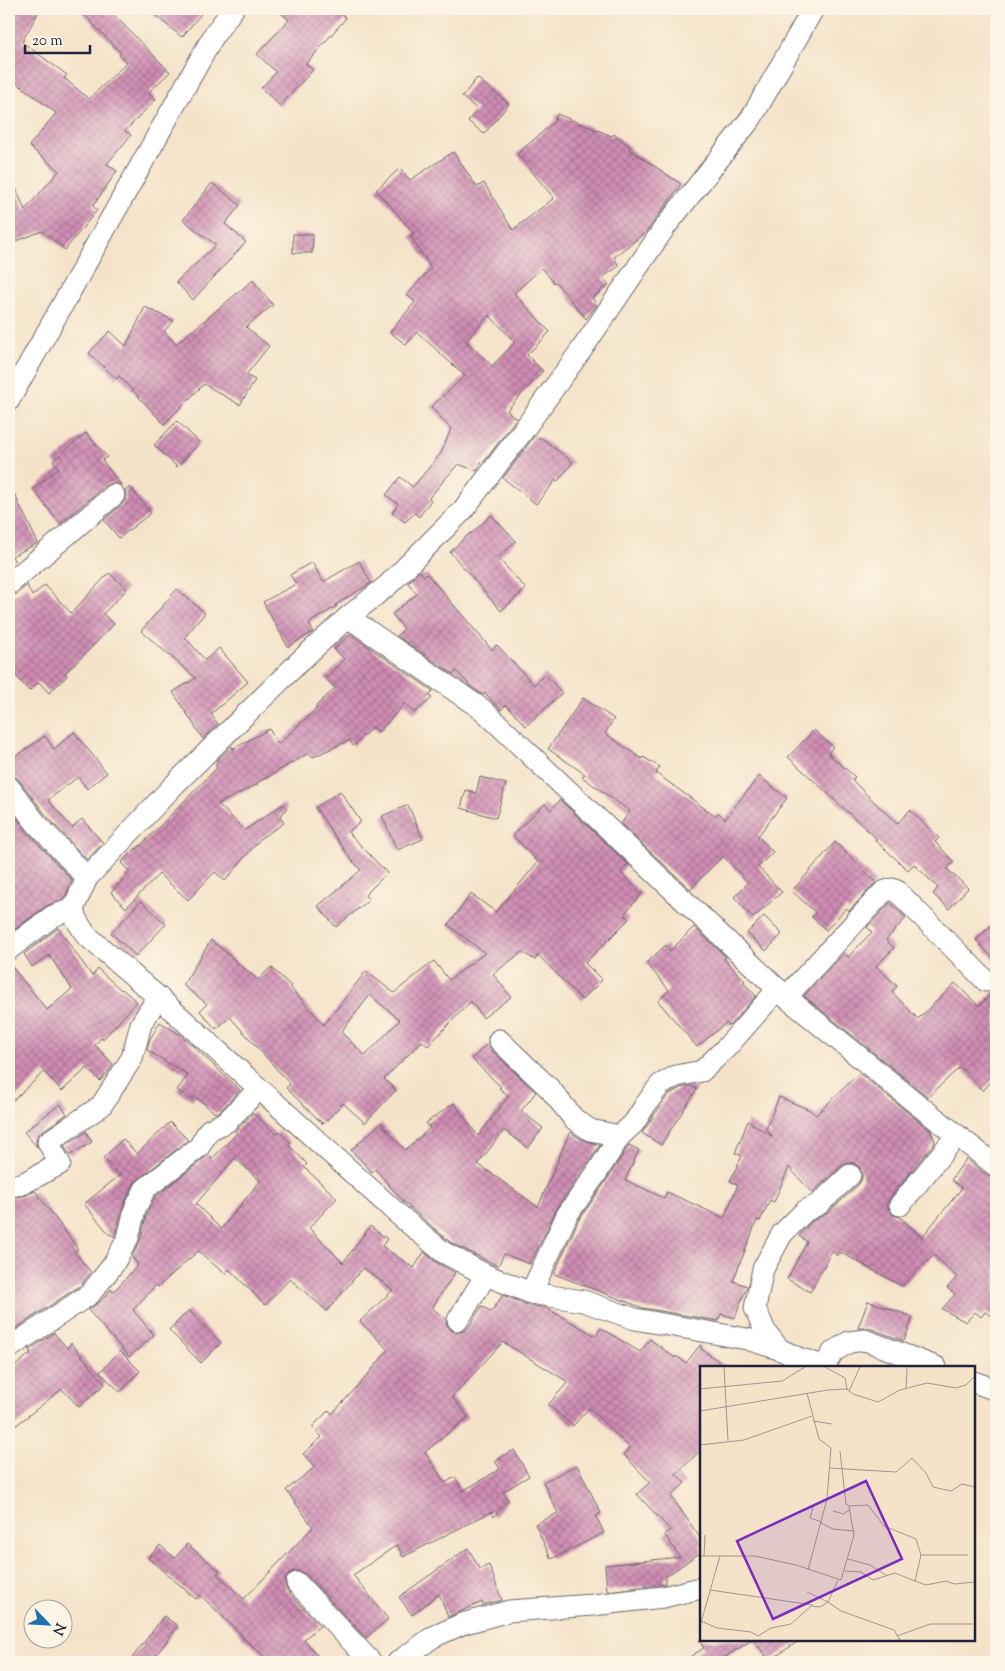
<svg xmlns="http://www.w3.org/2000/svg" width="1005" height="1671" font-family="'Sorts Mill Goudy',serif">
<defs>
<pattern id="building-cross-hatch" width="8" height="8" patternUnits="userSpaceOnUse" patternTransform="scale(1.25)"><rect width="8" height="8" fill="#d08db4"/><path d="M0 0l8 8M0 8l8-8" fill="none" stroke="#a87394"/></pattern>
</defs>
<rect width="100%" height="100%" fill="#fcf5e5"/>
<filter id="ink" filterUnits="userSpaceOnUse"><feTurbulence type="fractalNoise" baseFrequency=".02" numOctaves="2"/><feDisplacementMap in="SourceGraphic" scale="10" xChannelSelector="R" yChannelSelector="G"/><feConvolveMatrix kernelMatrix="1 2 1 2 8 2 1 2 1" color-interpolation-filters="sRGB"/></filter>
<filter id="wash" filterUnits="userSpaceOnUse"><feTurbulence type="fractalNoise" baseFrequency=".0096" numOctaves="4" result="noise"/><feDisplacementMap in="SourceGraphic" scale="20" xChannelSelector="R" yChannelSelector="G"/><feGaussianBlur stdDeviation="1.12" result="paint"/><feColorMatrix in="noise" values="0 0 0 0 0 0 0 0 0 0 0 0 0 0 0 0 0 1.4 0 .05"/><feComposite in="paint" operator="in"/></filter>
<g filter="url(#wash)">
<rect width="100%" height="100%" fill="#f5e3c9"/>
<g id="blocks">
<!-- building -->
<g fill="url(#building-cross-hatch)" fill-rule="evenodd">
<path d="M9,9h31l-18,33 45,33 -3,3 25,21 38,-37 -8,-7 2,-2 -42,-44h29l62,63 -21,20 7,7 -31,32 6,4 -24,29 10,7 -24,35 4,4 -32,40 -23,-19 -33,13v-72l16,38 34,-39 -30,-25 27,-33 -47,-36z"/>
<path d="M147,9h58l-23,28z"/>
<path d="M276,9h60l10,9 -40,46 7,6 -33,36 -19,-18 15,-16 -19,-18 32,-34z"/>
<path d="M477,78l32,26 -25,30 -16,-13 9,-12 -15,-12z"/>
<path d="M557,114l55,22 2,-2 16,13 -1,2 52,35 -34,47 -33,26 5,9 -16,11 6,8 -17,13 5,7 -11,14 -30,-37 -2,1 -12,-15 -28,25 36,39 -23,23 16,16 -36,39 9,9 -32,43 -2,-1 -5,10 -19,-7 -29,34 2,2 -12,17 -4,-4 -10,9 -13,-9 6,-9 -12,-9 14,-18 13,10 28,-34 10,-24 -20,-22 34,-31 -48,-44 -11,13 -16,-13 25,-30 -8,-7 24,-27 -21,-32 4,-3 -38,-43 24,-22 10,12 43,-28 24,35 7,-4 29,47 41,-32 -37,-44 37,-32zM489,315l26,27 -23,24 -26,-25z"/>
<path d="M212,183l28,22 -15,19 21,18 -53,58 -17,-18 40,-37 -33,-25z"/>
<path d="M293,234h20l-1,19h-19z"/>
<path d="M253,280l20,25 -27,22 23,19 -23,29 9,5 -15,25 -36,-21 -40,40 -45,-48 -2,3 -28,-26 21,-22 16,15 19,-39 29,14 -10,10 12,13z"/>
<path d="M177,421l23,22 -23,24 -23,-22z"/>
<path d="M86,433l21,24 -5,3 19,25 -9,-2 -6,2 -46,39 -27,-35 26,-21 -6,-7z"/>
<path d="M535,435l4,4 1,-2 33,25 -15,19 -2,-1 -20,24 -33,-26z"/>
<path d="M9,483l29,60 -26,13 3,6 -6,6z"/>
<path d="M130,487l21,26 -32,25 -15,-18 18,-16 4,-5 -1,-8z"/>
<path d="M491,515l25,26 -18,17 28,31 -25,22 -51,-59 20,-19 1,1z"/>
<path d="M359,561l12,22 -36,22 2,1 -28,17 4,9 -25,15 -25,-45 33,-18 -6,-9 22,-13 11,20z"/>
<path d="M420,571l4,5 3,-2 65,76 5,-5 37,40 11,-11 17,19 -36,33 -20,-21 -5,5 -16,-17 -2,2 -13,-9 -13,-15 -4,3 -56,-38 7,-7 -12,-15 25,-20 -9,-11z"/>
<path d="M109,573l18,16 -24,25 11,10 -26,27 -23,22 2,3 -18,17 -10,-11 -10,9 -20,-23v-72l8,-2 10,-9 5,11 13,-11 26,28z"/>
<path d="M177,589l28,24 -20,24 20,23 14,-12 29,34 -37,32 7,10 -15,15 -30,-47 23,-14 -55,-47z"/>
<path d="M350,634l83,57 -4,4 3,3 -18,15 -9,-10 -26,29 -6,-5 -20,19 -3,-6 -37,17 -4,-4 -52,30 1,1 -40,20 27,26 38,-26 4,4 -7,9 4,6 -23,15 -36,43 -10,-9 -27,28 -29,-26 -33,34 -15,-16 19,-20 -9,-9 15,-15 1,1 80,-81 -2,-4 3,-1 -2,-2 16,-15 1,3 36,-20 9,15 39,-36 -2,-1 20,-19 -10,-10 19,-19 -10,-10z"/>
<path d="M583,698l31,21 -9,14 37,26 1,-2 17,10 -4,6 59,43 4,-3 6,6 34,-43 28,22 -29,38 15,16 -15,15 24,25 -29,26 -19,-21 14,-14 -25,-27 -33,33 -69,-65 9,-13 -48,-34 3,-3 -37,-25z"/>
<path d="M814,730l19,17 -5,6 27,24 -3,3 45,44 13,-14 29,28 -4,4 19,20 -7,7 21,19 -19,21 -16,-15 5,-6 -24,-24 -6,6 -33,-30 1,-2 -88,-81z"/>
<path d="M74,732l33,41 -20,16 -9,-12 -30,23 24,28 10,-9 21,24 -16,17 -41,-45 -27,-35 -5,-4 -5,-1v-14l36,-25 9,13z"/>
<path d="M480,777l26,7 -10,34 -35,-10 5,-18 10,3z"/>
<path d="M340,791l21,31 -13,10 39,41 -22,22 4,5 -33,27 -18,-21 43,-36 -11,-12 -35,-50z"/>
<path d="M560,800l68,64 -8,8 22,22 -18,20 5,5 -44,44 17,17 -20,20 -44,-45 -3,5 -13,-8 -29,22 18,23 -28,21 -12,-17 -43,45 -6,-5 -38,38 12,11 -31,33 -22,-20 -20,21 -37,-36 4,-4 -60,-67 -14,12 -16,-18 7,-7 -24,-19 28,-45 47,40 13,-13 20,19 -1,1 34,38 42,-54 28,22 40,-32 15,19 36,-27 -37,-28 23,-31 25,18 42,-50 -26,-27 33,-31 6,6zM370,995l30,25 -35,36 -24,-24z"/>
<path d="M408,805l15,34 -26,11 -15,-34z"/>
<path d="M9,808l18,24 45,48 -7,16 -4,4 -15,6 -36,27z"/>
<path d="M835,842l41,40 -27,29 -3,-3 -20,22 -14,-13 4,-4 -24,-22z"/>
<path d="M141,901l25,23 -30,32 -25,-23z"/>
<path d="M890,903l16,15 -20,22 8,8 -18,18 21,20 -5,6 26,27 37,-36 24,23 17,-17v87l-13,15 -23,-24 -32,30 -124,-101 40,-43 4,4 24,-25 -5,-5z"/>
<path d="M764,916l18,18 -16,17 -19,-18z"/>
<path d="M996,920v42l-20,-22z"/>
<path d="M694,927l32,30 -2,2 21,22 -2,1 13,14 -27,30 -3,-3 -29,24 -39,-46 11,-11 -23,-27 20,-18 4,6z"/>
<path d="M58,928l34,48 6,-7 23,21 1,-1 15,13 -34,37 -2,-1 -6,7 18,19 -6,9 -7,8 -13,-13 -25,23 -18,-19 -35,32v-141l38,47 25,-21 -23,-34 -17,12 -8,-13z"/>
<path d="M160,1022l21,13 59,55 -21,22 -4,1 -20,-17 -3,4 -15,-10 11,-15 -41,-25 3,-11z"/>
<path d="M487,1044l3,5 46,43 -15,19 22,17 -15,20 -24,-18 -26,34 60,43 32,-75 13,8 17,5 -43,63 -27,56 -26,-10 -6,12 -48,-24 -46,-40 -29,-33 -3,3 -21,-22 30,-27 24,27 25,-22 -4,-5 28,-20 24,33 31,-40 -10,-8 2,-1 -29,-28z"/>
<path d="M859,1073l72,58 4,11 -45,56 -4,7 7,10 7,2 22,20 40,-49 -11,-8 15,-21 22,17 8,2v140l-11,-6 -4,5 -6,-5 -9,10 -24,-13 13,-15 -8,-6 10,-11 -23,-22 -32,31 -62,-34 -3,4 -5,-5 -22,41 -23,-13 20,-37 -8,-6 13,-15 16,-8 31,-29 3,-5v-6l-3,-6 -6,-4h-6l-6,3 -29,27 -23,-26 -15,35 -4,-2 -10,21 -3,-1 -24,61 14,5 -12,32 -14,-4 -3,7 -75,-13 -89,-34 24,-53 28,-40 23,-36 10,5 -14,30 39,18 3,-6 57,26 14,-33 -8,-4 12,-25 -7,-3 13,-32 25,16 -7,-8 13,-32 31,13 6,5z"/>
<path d="M691,1086l6,3 -36,56 -19,-12 26,-38 12,-7z"/>
<path d="M60,1104l7,10 -26,18 -4,5 -1,5 1,5 -13,-15z"/>
<path d="M253,1113l23,21 3,-3 12,12 -2,2 18,19 -3,3 33,31 -28,30 34,35 27,-37 17,13 -5,7 32,22 10,-16 13,11 18,10 -23,35 14,11 1,6 5,6 6,1 6,-1 5,-4 13,-21 9,6 12,-17 24,10 19,3 50,28 5,-8 39,24 10,-13 25,19 1,-2 10,7 15,-19v5l26,18h-26v83l-25,24 9,9 -14,13 30,43v13l-36,25v7l-58,7 -2,-26 75,-8 -16,-23 6,-4 -33,-36 13,-12 -27,-28 7,-6 -41,-40 -16,18 -25,-21 20,-23 -65,-40 -51,55 16,20 -43,35 20,31 10,-6 8,14 37,-22 -5,-8 19,-11 15,26 -26,16 5,8 -14,17 -3,-5 -88,45 -6,-12 -44,30 35,44 -22,19 -60,-64 -6,-3h-6l-5,3 -4,5v7l3,6 32,34 -16,13 13,16 -8,7h-38l-30,-26 1,-1 -42,-40 -4,4 -48,-41 12,-13 15,13 12,-14 33,27 -3,3 27,25 69,-72 -27,-37 29,-23 -12,-13 19,-17 -10,-10 17,-17 3,4 34,-37 22,-27 -28,-29 33,-31 -30,-22 -36,43 -37,-32 -25,26 -36,-36 -4,5 -27,-23 -40,36 -2,-2 -23,25 21,25 -25,22 -41,-47 12,-8 11,-13 2,3 25,-27 -6,-8 8,-16 7,-28 8,-16 53,-42 4,4 25,-26 -2,-2zM235,1158l25,23 -39,48 -25,-25z"/>
<path d="M170,1122l18,18 -54,43 -10,21 -10,33 -3,-3 -1,1 -26,-31 36,-29 -17,-17 20,-19 14,15z"/>
<path d="M86,1132l6,10 -22,13 -6,-9z"/>
<path d="M35,1191l43,58 -4,3 17,20 -10,13 -68,45 -4,-6v-126l15,-2z"/>
<path d="M868,1301l45,16 -9,24 -35,-13h-11z"/>
<path d="M189,1310l32,33 -20,20 -32,-33z"/>
<path d="M54,1333l13,15 4,-5 34,41 -26,23 -17,-18 -53,42v-60l22,-18 -2,-3z"/>
<path d="M120,1351l20,20 -20,21 -20,-20z"/>
<path d="M577,1465l24,48 -5,3 8,17 -53,26 -16,-35 23,-11 -15,-31z"/>
<path d="M468,1548l12,21 9,-4 13,35 -19,5 -1,-3 -34,15 -9,-23 -27,21 -13,-18z"/>
<path d="M164,1616l14,10 -27,36h-22z"/>
<path d="M699,1640h53l-35,22h-35l22,-14z"/>
<path d="M754,1640h46l-31,21z"/>
</g>
</g>
</g>
<g filter="url(#ink)">
<use href="#blocks" fill-opacity="0" stroke="#6c666d" stroke-width="1"/>
<g fill="none" stroke-linecap="round" stroke-linejoin="round">
<!-- street casing -->
<g stroke="#6c666d" stroke-width="23">
<g id="street">
<path d="M813,9l-61,108 -87,110 -83,122 -60,83 -59,78 -75,75 -40,32 -46,42 -127,125 -88,94 -14,31 3,10 10,16 72,62 241,218 44,37 43,23 45,18 52,8 52,18 112,20 32,10 19,9 26,8"/>
<path d="M9,400l205,-365 19,-26"/>
<path d="M9,584l105,-89"/>
<path d="M348,617l135,93 303,287 126,103 84,66"/>
<path d="M9,787l27,36 51,55"/>
<path d="M9,949l44,-33 20,-7"/>
<path d="M786,997l97,-105 9,-3 5,2 89,90"/>
<path d="M499,1040l51,49 24,30 16,11 30,6"/>
<path d="M9,1186l13,-2 38,-20 -12,-22 53,-36 31,-48 9,-34 17,-27"/>
<path d="M900,1205l57,-70"/>
<path d="M531,1293l36,-78 29,-41 24,-38 14,-13 12,-19 14,-19 16,-9 26,-5 24,-23 52,-59"/>
<path d="M458,1320l28,-45"/>
<path d="M9,1348l81,-54 23,-29 15,-27 7,-29 10,-20 54,-42 10,-17 17,-8 33,-33"/>
<path d="M779,1349l-14,-18 -10,-23 8,-39 19,-35 23,-23 14,-7 31,-29"/>
<path d="M824,1367l9,-15 16,-10 16,-2 71,27"/>
<path d="M974,1382l22,8"/>
<path d="M297,1583l74,79"/>
<path d="M398,1662l35,-25 29,-13 47,-13 84,-6 70,-8 38,-9"/>
</g>
</g>
<!-- street -->
<use href="#street" stroke="#fff" stroke-width="21"/>
</g>
</g>
<!-- overview -->
<g transform="translate(700 1366)">
<rect width="275" height="275" fill="#f5e3c9"/>
<path fill="none" stroke="#a19690" stroke-width="1" d="M24,1l4,74M125,1l20,11 2,11M0,23l82,-8 23,-14M206,23l1,-22M149,25l11,-24M107,27l12,46 12,9 -4,51 -19,71M0,45l128,-21 19,-1 6,5 25,8 22,-12 27,-7 29,5 10,-3 9,-9M113,55l19,3M0,79l44,-5 68,-24M129,102l67,4 16,-14 14,15 7,14 18,4 11,-7 13,3M149,140l19,-1 16,21 32,13 5,16h47M113,141l-3,11 12,4M133,145l11,3 5,-4M121,157l12,6 21,2M0,190h55l41,9 45,15 13,-45 -5,-29 -3,-2 -6,-53M4,190l1,-21M148,193l22,6 16,10M145,205l16,1 12,8 22,-7 20,8 6,-26M215,215l11,4 20,-4 8,3 21,-2M10,224l103,15M107,226l21,10 10,-22M1,255l16,7 34,4 7,4 13,-8 20,-4 20,-18 9,1 8,-5 13,9 53,19 6,10M0,260l20,-70M197,270l33,-12h43"/>
<path fill="#7b2cbf" fill-opacity="0.15" stroke="#7b2cbf" stroke-width="2.5" d="M166,115l36,78 -129,60 -36,-78z"/>
<rect width="275" height="275" fill="none" stroke="#22223b" stroke-width="2.5"/>
</g>
<!-- margin -->
<rect width="1005" height="1671" fill="none" stroke="#fcf5e5" stroke-width="30"/>
<!-- north arrow -->
<g transform="translate(48 1624) rotate(115)"><circle r="24" fill="#fcf5e5" stroke="#a5a1a1"/>
<path d="M0-4L9 19L0 12L-9 19Z" fill="#1f6fb2"/>
<text y="-8" font-size="14" font-weight="bold" text-anchor="middle" fill="#22223b">N</text>
</g>
<!-- scale -->
<path d="M25 45v8h65v-8" fill="none" stroke="#22223b" stroke-width="2.5"/>
<text x="32" y="45" font-size="15" fill="#22223b" stroke="#fcf5e5" stroke-width="4" paint-order="stroke">20 m</text>
</svg>
